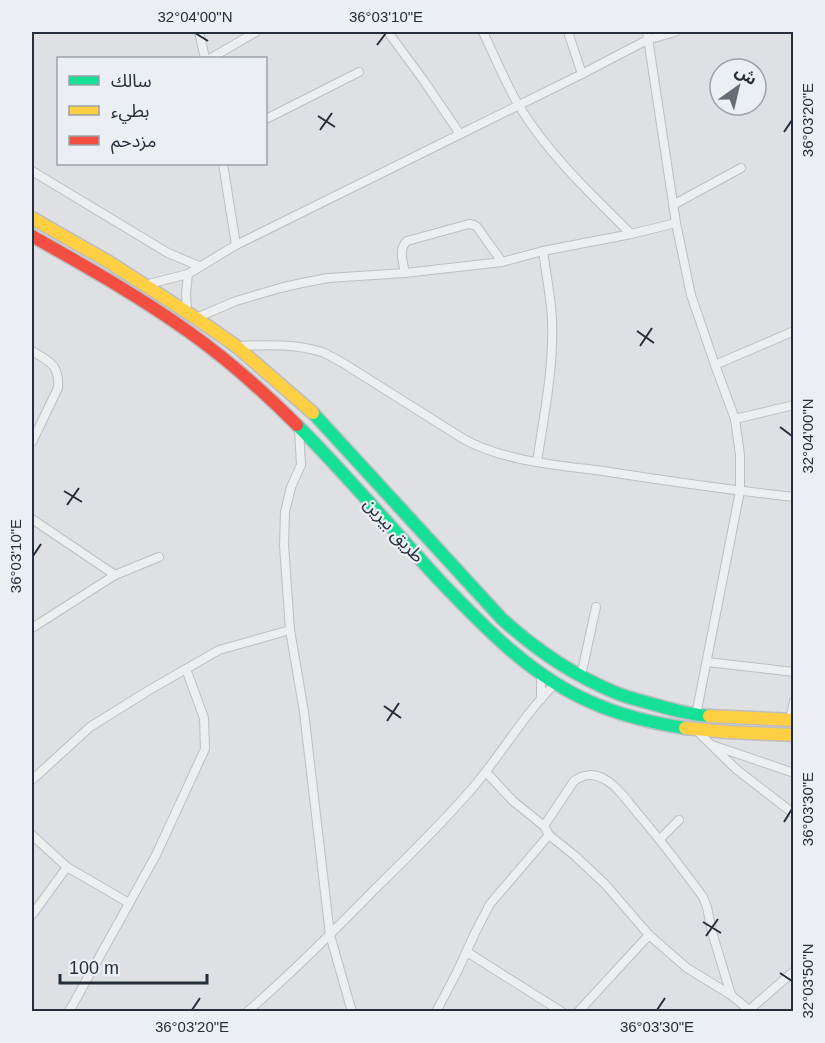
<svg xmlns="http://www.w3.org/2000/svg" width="825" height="1043" font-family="Helvetica,'Noto Sans Arabic',sans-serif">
<rect width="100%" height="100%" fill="#dee0e3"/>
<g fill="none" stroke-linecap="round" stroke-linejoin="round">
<!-- street casing -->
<g stroke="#bcbec1" stroke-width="10">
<g id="street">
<path d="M199,32l6,26"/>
<path d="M388,32l36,49 36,53"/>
<path d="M483,32c11,23 23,52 36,74 30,49 72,88 112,128"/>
<path d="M568,32l14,42"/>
<path d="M647,32l29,191 15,72 24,70 20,54 5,36v36l-44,224"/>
<path d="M211,58l45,-26"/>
<path d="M266,119l93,-47"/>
<path d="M223,164l13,81"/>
<path d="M32,171l136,82 31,13"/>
<path d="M673,205l68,-37"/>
<path d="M405,273c-2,-11 -7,-24 2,-32l62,-17 5,1 3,2 25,35"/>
<path d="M145,285l43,-11 48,-29 346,-171 65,-34 28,-8"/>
<path d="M187,312l-1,-19 2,-19"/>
<path d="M196,318l40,-17 44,-13 22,-5 26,-5 77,-5 97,-11 41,-11 88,-17 45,-11"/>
<path d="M236,346c28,-1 58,-3 86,6 7,3 14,7 21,11l119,75c39,23 96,27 141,33 64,10 127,19 191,26"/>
<path d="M32,351c17,10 28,14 26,37l-26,54"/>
<path d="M715,365l79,-34"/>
<path d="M735,419l59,-14"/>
<path d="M299,428l2,37 -10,22 -6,25 -1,33 6,85 14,82 26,223 22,77"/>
<path d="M537,462c7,-47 17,-95 15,-142 -1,-23 -6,-46 -9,-69"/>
<path d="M32,519l83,56"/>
<path d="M32,628l83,-53 44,-18"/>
<path d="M707,662l87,10"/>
<path d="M581,676l15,-69"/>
<path d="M541,699v-23"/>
<path d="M790,720l4,-19"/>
<path d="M697,731l39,38 58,45"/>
<path d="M712,745l82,28"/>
<path d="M32,780l58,-53 61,-38 68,-39 71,-20"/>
<path d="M544,826l30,-45c9,-7 20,-8 30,-2 12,6 21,19 30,30 24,28 47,58 69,88l4,10 5,25 19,63"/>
<path d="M32,835l35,32 62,36"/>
<path d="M549,835l25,20 31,29 44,51 38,33 44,27 18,15"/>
<path d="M660,839l19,-19"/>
<path d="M32,915l35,-48"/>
<path d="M467,952l95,60"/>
<path d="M68,1012l3,-4 85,-153 49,-106 -1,-31 -18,-49"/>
<path d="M247,1012c45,-39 87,-81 128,-123 33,-32 65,-64 95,-98 30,-34 53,-76 85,-107"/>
<path d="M436,1012l21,-40 18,-39 15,-29 59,-69 -5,-9 -31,-25 -27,-29"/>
<path d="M578,1012l71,-77"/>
<path d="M747,1012l47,-41"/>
</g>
</g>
<!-- fast casing -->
<g stroke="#bbbdc1" stroke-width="15">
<g id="fast">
<path d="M313,413l189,206c33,30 71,56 112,73 16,7 33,10 49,15 15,4 30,8 46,9"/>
<path d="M297,425c50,50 96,105 144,157 45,47 91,95 152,121 29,13 60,20 92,25"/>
</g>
</g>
<!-- slow casing -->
<g stroke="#bbbdc1" stroke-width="15">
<g id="slow">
<path d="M32,218l77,44 87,56 40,28 77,67"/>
<path d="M709,716l85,4"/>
<path d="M685,728l43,4 66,3"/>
</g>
</g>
<!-- jam casing -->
<g stroke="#bbbdc1" stroke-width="15">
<path id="jam" d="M32,236c53,30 107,60 157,96 38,27 74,59 108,93"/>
</g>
<!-- street -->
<use href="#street" stroke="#edeef0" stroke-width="8"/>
<!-- fast -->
<use href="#fast" stroke="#16e098" stroke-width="12"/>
<!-- slow -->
<use href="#slow" stroke="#ffcf43" stroke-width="12"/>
<!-- jam -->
<use href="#jam" stroke="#f24e42" stroke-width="12"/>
</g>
<!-- ticks -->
<path fill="none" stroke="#272e3a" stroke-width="2" d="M195,33l13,8M377,45l9,-12M318,116l17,11M320,130l12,-17M784,132l8,-12M637,331l17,12M640,346l12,-18M780,427l12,9M64,491l18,11M67,505l12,-17M33,556l8,-12M384,706l17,12M387,721l12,-18M784,822l8,-13M703,922l18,11M706,936l12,-17M780,973l12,8M192,1010l8,-12M657,1010l8,-12"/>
<g text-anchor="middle" stroke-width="4.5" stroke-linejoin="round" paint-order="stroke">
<!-- street labels -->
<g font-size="18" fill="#272e3a" stroke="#ebeef3">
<text transform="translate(394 530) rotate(48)" y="6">طريق بيرين</text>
</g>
</g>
<!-- border -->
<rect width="825" height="1043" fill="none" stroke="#ebeef3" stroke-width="66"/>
<!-- legend -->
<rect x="57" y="57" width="210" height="108" fill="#ebeef3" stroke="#9da1a9" stroke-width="1.5"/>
<rect x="69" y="76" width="30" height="9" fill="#16e098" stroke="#9da1a9" stroke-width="1.5"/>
<text x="111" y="87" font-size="18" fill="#272e3a">سالك</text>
<rect x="69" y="106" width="30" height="9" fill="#ffcf43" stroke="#9da1a9" stroke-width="1.5"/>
<text x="111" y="117" font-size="18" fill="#272e3a">بطيء</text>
<rect x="69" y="136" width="30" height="9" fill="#f24e42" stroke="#9da1a9" stroke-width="1.5"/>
<text x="111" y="147" font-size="18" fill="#272e3a">مزدحم</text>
<!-- north arrow -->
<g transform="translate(738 87) rotate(34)"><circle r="28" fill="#ebeef3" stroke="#9da1a9" stroke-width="1.5"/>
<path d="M0-4.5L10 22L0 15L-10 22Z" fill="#676c75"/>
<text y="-9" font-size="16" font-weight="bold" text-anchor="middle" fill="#272e3a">ش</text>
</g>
<!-- scale -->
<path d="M60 974v9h147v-9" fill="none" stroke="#272e3a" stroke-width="3"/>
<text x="69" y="974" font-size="18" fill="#272e3a" stroke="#ebeef3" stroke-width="4.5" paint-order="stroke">100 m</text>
<rect x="33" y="33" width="759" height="977" fill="none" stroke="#272e3a" stroke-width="2"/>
<g font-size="15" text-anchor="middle" fill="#272e3a">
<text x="195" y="22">32°04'00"N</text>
<text x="386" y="22">36°03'10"E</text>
<text transform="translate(808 120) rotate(-90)" y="5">36°03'20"E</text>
<text transform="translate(808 436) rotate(-90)" y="5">32°04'00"N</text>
<text transform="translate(16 556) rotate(-90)" y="5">36°03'10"E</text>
<text transform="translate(808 809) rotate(-90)" y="5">36°03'30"E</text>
<text transform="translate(808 981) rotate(-90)" y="5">32°03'50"N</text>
<text x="192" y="1032">36°03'20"E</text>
<text x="657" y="1032">36°03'30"E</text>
</g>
</svg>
